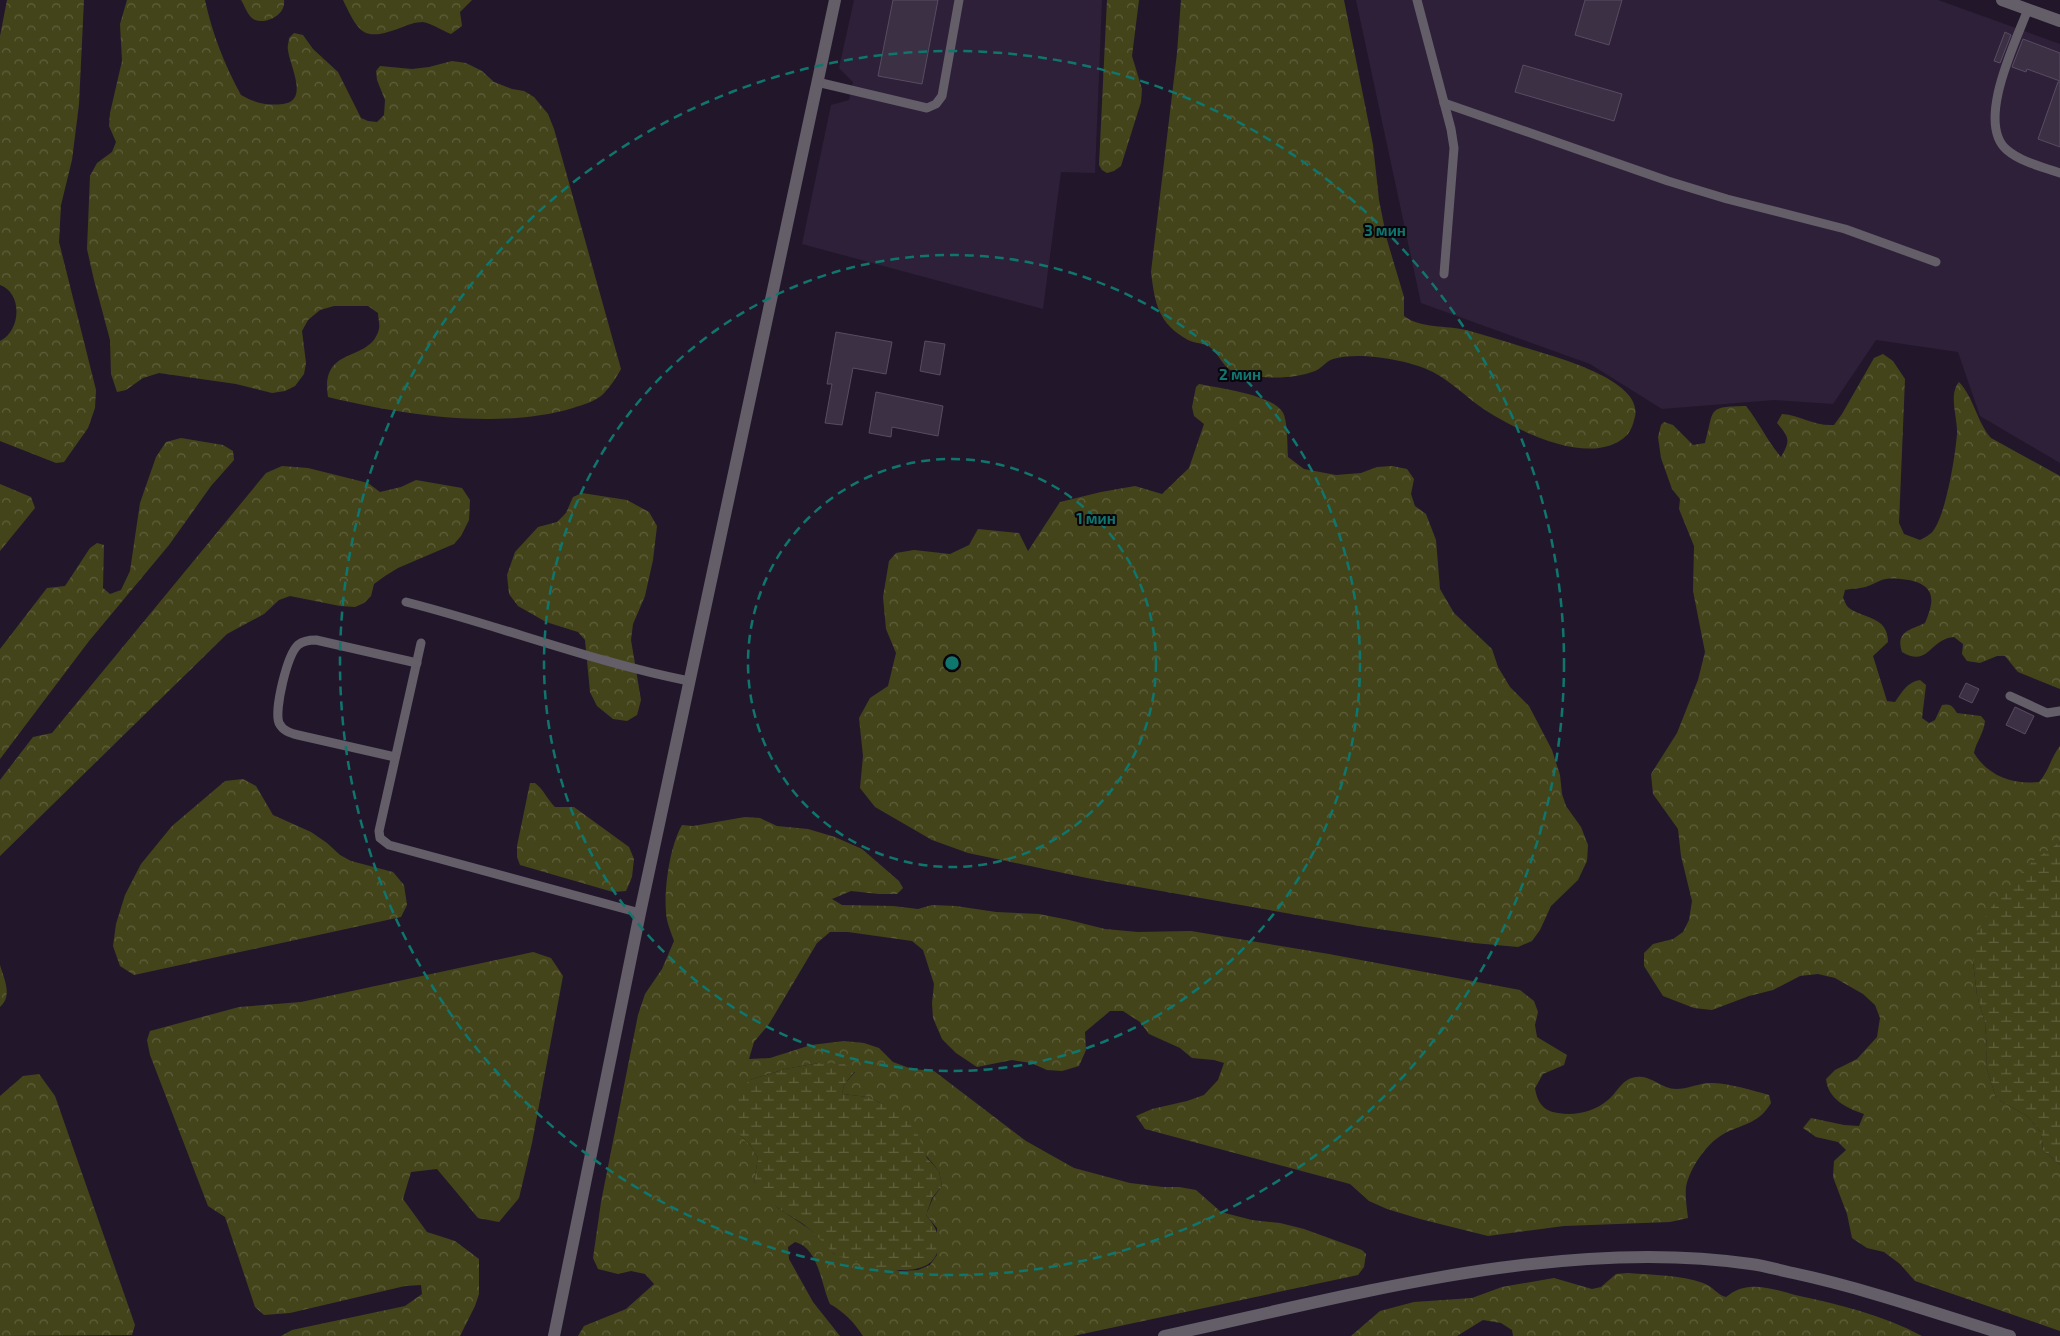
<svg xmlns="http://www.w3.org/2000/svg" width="2060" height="1336" font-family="'Exo 2',sans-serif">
<defs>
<pattern id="forest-crowns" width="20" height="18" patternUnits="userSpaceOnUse" patternTransform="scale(1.25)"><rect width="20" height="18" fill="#44441b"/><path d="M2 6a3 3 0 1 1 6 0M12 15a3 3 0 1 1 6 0" fill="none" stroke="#5f5f3c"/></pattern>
<pattern id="wetland-marsh" width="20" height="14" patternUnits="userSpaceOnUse" patternTransform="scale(1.25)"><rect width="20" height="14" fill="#44441b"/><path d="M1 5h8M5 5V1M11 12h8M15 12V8" fill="none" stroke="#5f5f3c"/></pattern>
</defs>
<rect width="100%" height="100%" fill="#22172a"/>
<!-- built -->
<g fill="#2e2038">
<path d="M854,0h248l-7,173 -34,-1 -18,137 -241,-65 29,-139 18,-5 4,-18 -14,-14z"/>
<path d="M1356,0h582l122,44v419l-80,-47 -22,-64 -82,-12 -43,64 -59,-4 -112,9 -72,-45 -169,-61z"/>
</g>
<!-- forest -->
<g fill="url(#forest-crowns)" fill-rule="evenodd">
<path d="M7,0h77l-5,104 -7,56 -11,45 -2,37 37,148 -1,18 -7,20 -24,34 -8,1 -56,-22v-100c21,-10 23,-48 0,-56v-249z"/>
<path d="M127,0h78c7,33 20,66 36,95 14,8 26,11 42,9 27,-3 6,-40 5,-54 -1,-4 1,-8 1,-12l5,-5 9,2 10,14 25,23 23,46 7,3 9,1 7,-7 1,-15 -8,-20 -1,-9 4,-5 32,3 17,-2 23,-6 14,2 16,8 12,11 18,7 12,2 10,6 14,17 6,15 67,240c-5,9 -12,20 -20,27 -8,6 -19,9 -28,12 -74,22 -171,7 -245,-11 -8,-53 42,-33 51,-68 1,-5 -1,-11 -1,-16l-10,-7h-34l-14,4 -12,10 -6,11 4,32 -2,11 -9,12 -10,5 -13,2 -36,-9 -77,-11 -16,5 -17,12 -9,2 -6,-18 -1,-34 -16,-60 -7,-31 3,-73 7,-13 15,-11 4,-10 -7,-16 1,-13 12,-52 -2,-37z"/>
<path d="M241,0h43c2,14 -16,24 -29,20 -7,-3 -10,-14 -14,-20z"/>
<path d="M343,0h129l-12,12 2,14 -11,8c-8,-3 -20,-11 -28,-12 -8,0 -16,3 -23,6 -37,14 -41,5 -57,-28z"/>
<path d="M1107,0h32l-7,56 10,33 -1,13 -20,64 -7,5 -7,2 -5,-3 -3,-5z"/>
<path d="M1181,0h163l29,145 6,55 8,40 17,57v19c18,13 41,9 62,14 19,5 38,11 57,17 28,9 126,33 111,73 -1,5 -4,12 -7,15 -34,34 -109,-4 -142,-25 -18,-12 -33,-28 -52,-38 -23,-12 -75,-21 -100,-13 -7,2 -11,9 -18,12 -24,9 -55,8 -80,1 -13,-4 -16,-20 -27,-26 -6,-3 -14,-3 -20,-6 -30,-17 -33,-36 -37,-68l26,-219z"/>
<path d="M1883,354l10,7 12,18 -6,144 5,11 16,6c4,-2 10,-5 13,-9 13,-17 22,-73 24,-97 1,-16 -9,-39 2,-52 15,16 18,40 32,56l69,38v213l-42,-17 -13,-16h-8l-17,7 -13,-2 -5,-7 1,-10 -9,-7c-25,2 -25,31 -52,15 -7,-21 9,-22 23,-29 9,-21 12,-37 -16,-43 -8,-1 -15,-2 -23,-1 -7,1 -12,5 -18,7 -6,3 -16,2 -23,4l-2,8c2,3 3,8 6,10 15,11 39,8 39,34l-15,14 14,45 8,1c7,-10 12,-20 25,-22l6,5 -4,33 7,5 6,-3 7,-15c8,-2 11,1 15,8l24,3 4,5c-1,12 -9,21 -11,32 14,23 39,32 65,29 10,-11 12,-25 21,-36v96l-87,120 4,33 8,28 2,25 -1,18 10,32 31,18 14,16 2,18 17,15v166l-145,-50 -15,-17 -16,-12 -17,-4 -15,-10 -5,-24 -14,-37 1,-16 12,-11 -8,-8 -22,-5 -13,-9 8,-10 33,7 15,1 5,-12c-18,-6 -36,-15 -38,-35l9,-9 22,-11 20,-22 3,-19 -5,-13 -12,-11 -28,-16 -17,-4 -18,2 -27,14 -24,6 -37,14 -18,-2 -31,-12 -19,-30v-13l9,-9 20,-5 10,-7 6,-12 3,-19 -11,-45 -3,-27 -25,-35 -2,-20 26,-41 21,-53 7,-28 -12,-61 1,-45 -15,-37 1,-10 -8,-10 -11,-31 -3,-21 3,-12 3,-3 9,3 20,20 12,-2c10,-35 1,-36 41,-37 13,16 21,35 35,51 10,-17 8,-20 -4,-34l5,-9c19,1 30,12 52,11l8,-11 32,-56z"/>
<path d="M1199,384c19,4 78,11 85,31 4,12 3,29 4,42l16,12 32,6 25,-2 16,-6 15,-1 15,3 7,10 -3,15 4,12 11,8 10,26 4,49 14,24 38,36 6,18 12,20 19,19 23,44 8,25 2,19 4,12 15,21 7,18 -1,16 -9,19 -27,26 -11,24 -8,11 -14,6 -44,-4 -109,-16 -278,-49 -119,-25 -36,-13 -57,-33 -15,-19 3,-32 -4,-38 11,-20 18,-12 8,-33 -10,-24 -3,-32 6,-36 7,-8 18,-3 36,4 19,-9 9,-16 41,4 9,18 32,-49 41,-10 34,-6 27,8 27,-26 15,-44 -10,-8 -2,-9 4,-20z"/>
<path d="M181,438l42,7 10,6 1,9 -23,26 -42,59 -80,96 -89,118v-110l47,-61 18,-2 25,-38 7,-5 7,2 -1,43 7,6 11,-4 9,-19 10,-68 16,-46 10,-15z"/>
<path d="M282,466l26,2 60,15 12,9 21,-5 15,-7 46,8 8,12 -1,20 -8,16 -7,8 -56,24 -13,8 -11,8 -3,12 -7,7 -9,4 -15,-1 -50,-10 -11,4 -15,14 -37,20 -227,222v-76l33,-43 19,-4 214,-260z"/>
<path d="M0,484l31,13 4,11 -35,43z"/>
<path d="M582,493l45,7 22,12 8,14 -4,34 -8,36 -12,28 -2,16 10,60 -4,15 -10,6 -14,-2 -16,-13 -7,-14 -5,-52 -7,-8 -32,-10 -28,-16 -9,-12 -2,-19 8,-23 23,-25 19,-5 9,-9 7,-16z"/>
<path d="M243,779l13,7 17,29 38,17 16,11 13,12 11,6 42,11 11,13 3,20 -6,12 -267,58 -14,-9 -7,-20 3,-22 9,-29 16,-31 31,-38 53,-45z"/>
<path d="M530,783h5c9,7 12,16 20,24h19l55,40 5,12 -2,18 -6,14 -13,1 -93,-27 -3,-8v-11z"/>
<path d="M745,817l15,1 17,8 31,3 27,8 27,12 37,32 4,7 -6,6h-18l-28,-3 -19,8 10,6 51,1 25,3 14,-4 24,1 40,6 43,2 30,6 36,9 33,3 53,-1 138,23 191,36 14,11 4,11 -3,13 2,12 30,18 -3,10 -21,9 -8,14c2,14 8,23 23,25 17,3 36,-1 50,-13 10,-8 14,-22 29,-23 14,-2 24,12 39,12 12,0 25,-7 37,-6 19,1 38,7 56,12l2,8c-11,19 -26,21 -44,29 -19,9 -37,35 -41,55 -1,10 1,22 2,31l-18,4 -106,4 -76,10 -68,-17 -33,-10 -18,-8 -19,-17 -205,-55 -9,-13 16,-7 35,-8 17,-6 14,-15 6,-17 -10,-3 -22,-2 -12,-10 -31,-14 -9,-12 -17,-11h-13l-25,21 1,18 -7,16 -17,5 -15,-1 -16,-7 -19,-3 -35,7 -21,-14 -14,-14 -9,-21 -1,-15 2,-19 -11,-34 -11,-9 -64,-9h-18l-13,11 -48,81 -15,18 -5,17 21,-1 41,-13 33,-4 20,2 15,5 14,14 19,7 22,2 92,70 48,27 56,15 33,4h16l17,3 25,22 31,8 28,3 24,6 58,21 4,4 -2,13 -6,8 -285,61h-210c-9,-14 -19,-24 -33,-32 -9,-19 -11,-56 -35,-62l-7,5 1,12 24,43 27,34h-262l6,-10 42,-17 28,-25 -9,-10 -14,-3 -13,3 -20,-5 -5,-11 8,-56 37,-187 7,-21 17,-25 12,-28c-3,-9 -8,-20 -8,-29 -2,-25 4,-66 16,-87l11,1zM819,1063l36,9 -11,13 -2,9 26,3 15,7 56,67 3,15 -9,12 -7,17 11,13v27l-7,10 -12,5 -18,1 -39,-9 -27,-8 -9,-12 -14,-12 -33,-22 -24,-26 4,-24 -7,-12 -12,-12 11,-54 35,-11z"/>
<path d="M533,952l18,6 12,18 -31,167 -13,55 -20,24 -21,-4 -41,-49 -26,3 -8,27 24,33 28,9 24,18v35l-4,12 -15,30h-179l11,-6 113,-24 17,-12 -1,-9 -16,1 -115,27 -26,2 -9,-8 -30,-90 -17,-11 -58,-151 -3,-15 3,-9 89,-24 62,-5z"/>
<path d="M0,965c4,14 13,31 0,42z"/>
<path d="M39,1074l16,22 80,229 -3,10 -132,1v-240l23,-20z"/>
<path d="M1628,1273c25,2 52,2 75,10 10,3 14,12 23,14 8,-6 13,-9 24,-10 14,-1 31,4 45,8 43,9 88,20 127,41h-409l-1,-6 -11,-7 -18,-3 -26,16h-106l29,-25 34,-9 58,-4 30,-11 52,-9 38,11 9,-2 15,-13z"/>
</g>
<!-- wetland -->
<g fill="url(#wetland-marsh)">
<path d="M2060,842v323l-17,-15 -2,-18 -14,-16 -31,-18 -10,-32 1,-18 -2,-25 -8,-28 -4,-33 2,-25 14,-27 19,-22 26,-28z"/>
<path d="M819,1063l25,1 11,7 -11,14 -2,9 26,3 15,7 31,21 13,33 12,13 3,15 -10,12 -6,17c9,11 14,19 12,34 -7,37 -78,16 -102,6 -5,-3 -18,-19 -24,-24 -11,-10 -23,-15 -35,-24 -9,-7 -16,-16 -23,-25l4,-24 -7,-12 -12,-12 -2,-41 13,-13 35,-11z"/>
</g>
<!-- building -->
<g fill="#3b3044" stroke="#584c62">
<path d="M893,0h45l-16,84 -44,-8z"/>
<path d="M1585,0h37l-13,45 -34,-10z"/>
<path d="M2005,32l6,3 -11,28 -6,-2z"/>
<path d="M2023,39l37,14v28l-33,-12 -1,3 -14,-5z"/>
<path d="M1523,65l99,29 -8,27 -99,-29z"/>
<path d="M2058,82h2v65l-22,-8z"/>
<path d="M836,332l56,10 -6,32 -33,-6 -11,57 -17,-2 7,-39h-5z"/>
<path d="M925,341l20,3 -5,31 -20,-4z"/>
<path d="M876,392l67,14 -5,30 -46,-9 -1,10 -22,-4z"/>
<path d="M1966,683l13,6 -7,14 -13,-6z"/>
<path d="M2015,707l19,9 -9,18 -19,-9z"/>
</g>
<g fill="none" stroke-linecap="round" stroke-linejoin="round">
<!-- service -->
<g stroke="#635e68" stroke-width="9">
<path d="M1417,0l34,129 3,19 -10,126"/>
<path d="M2028,9c-12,32 -53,114 -21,141 14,12 36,17 53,23"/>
<path d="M817,82l110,26 9,-4 6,-8 17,-96"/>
<path d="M1444,103l224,78 59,18 118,30 91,33"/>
<path d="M406,602c95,24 187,60 283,79"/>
<path d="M421,643l-42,188 1,7 9,7 251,68"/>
<path d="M2010,696l37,17 13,-2"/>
<path d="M395,757l-97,-22c-8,-2 -15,-4 -19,-12 -5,-13 8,-68 19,-78 5,-4 11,-5 18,-5l101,23"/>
</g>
<!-- minor -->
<g stroke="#635e68" stroke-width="12">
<path d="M2002,0l58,21"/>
<path d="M554,1336l86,-423 195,-913"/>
<path d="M1164,1336c185,-40 398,-100 587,-72 14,2 28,6 42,9 74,16 145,41 217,63"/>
</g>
</g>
<!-- distance rings -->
<g fill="none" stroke="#0f766e" stroke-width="2.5" stroke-dasharray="9 6">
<circle cx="952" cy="663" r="204"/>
<circle cx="952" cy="663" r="408"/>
<circle cx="952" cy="663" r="612"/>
</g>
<circle cx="952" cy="663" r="8" fill="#0f766e" stroke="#09050c" stroke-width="2.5"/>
<g font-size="15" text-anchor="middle" font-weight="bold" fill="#0f766e" stroke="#09050c" stroke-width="4" stroke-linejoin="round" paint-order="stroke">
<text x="1385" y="236">3 мин</text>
<text x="1240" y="380">2 мин</text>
<text x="1096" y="524">1 мин</text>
</g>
</svg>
